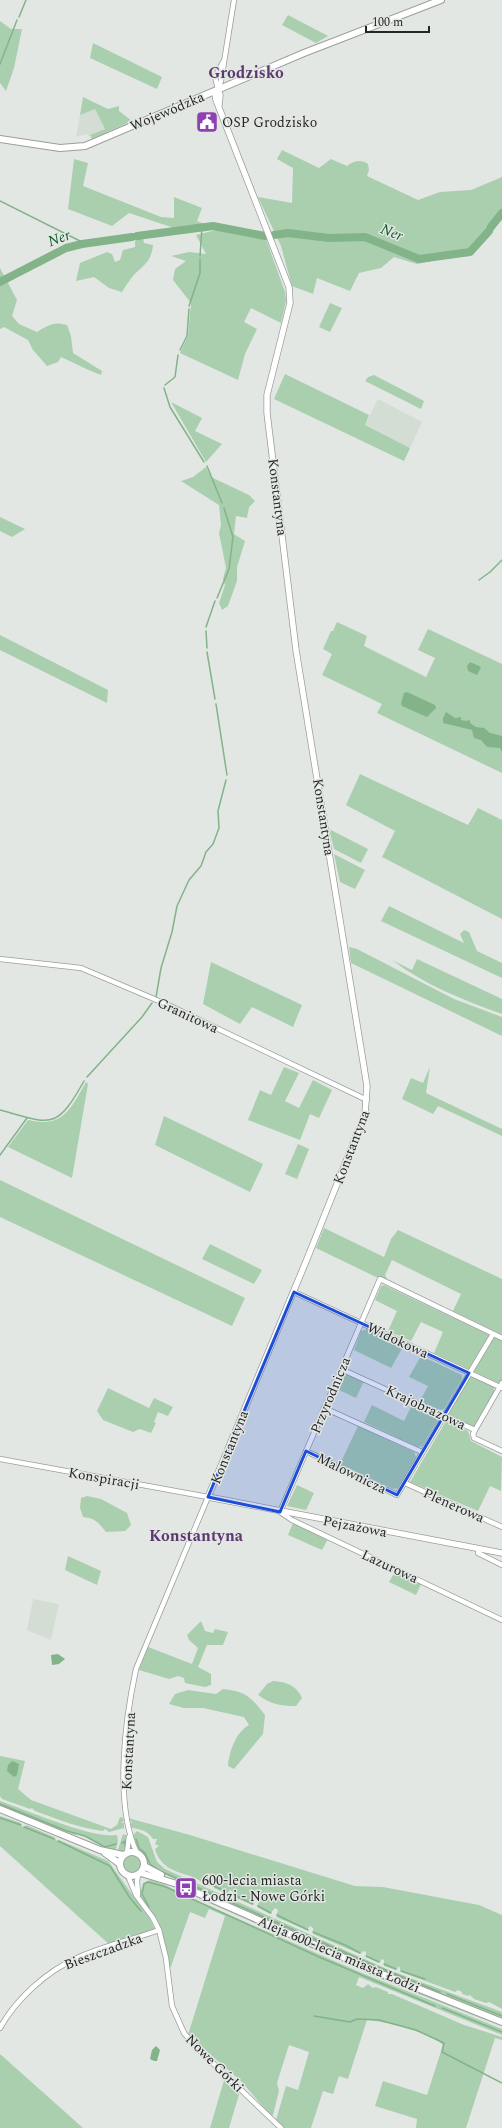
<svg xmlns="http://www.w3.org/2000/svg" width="502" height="2128" font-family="Spectral,serif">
<rect width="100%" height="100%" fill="#e3e7e4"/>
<!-- built -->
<g fill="#d3ddd4">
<path d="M95,108l10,21 -17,7 -1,-2 -11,3 4,-22z"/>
<path d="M378,399l44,23 -12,26 -45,-23z"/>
<path d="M33,1599l26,5 -8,36 -24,-10z"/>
</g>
<!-- green -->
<g fill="#a9cfae">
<path d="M288,15l40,21 -12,7 -34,-18z"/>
<path d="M0,21l11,8h11l-8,39 -8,23 -6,-8z"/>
<path d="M93,43l69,34 -5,12 -67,-31z"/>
<path d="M83,97l25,12 11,-3v5l13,10 -40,18 -2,-4 15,-6 -10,-20 -15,6z"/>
<path d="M282,150l37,18 12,-9 16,7c7,-5 14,-7 21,-2l1,6 -2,6 51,24 22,-8 31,-2 31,-13v40l-32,39h-13l-40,8 -23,-7 -13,11 -22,5 -9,18 -33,-13 -4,16 -21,-8 -11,-40 -23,-49 34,6 1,-35 -16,-9z"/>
<path d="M74,159l14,4 -5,23 78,31 13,1v-21l28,11 -5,13 10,4 -33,3 -45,-15 -17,13 -44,-17z"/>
<path d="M220,229l46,10 19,53 1,9 -5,22 -30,-15 -7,14 13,7 -12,25 -7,26 -58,-27 8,-17 3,-33 -18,-23 2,-11 11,-8 -15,-5 18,-4 17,2 -10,-19z"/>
<path d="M139,237l4,1 1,5 9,2c-2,18 -9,19 -20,31 -4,5 -8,11 -11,16l-13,-4 -15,-11 -18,4 4,-18 27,-11 5,2 3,8 5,-2 3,-10 12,-3v-6z"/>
<path d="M0,268l17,32 -5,16 7,8 18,8c11,-7 17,-11 30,-7l4,11 2,17 29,18 -1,4c-14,-5 -26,-12 -40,-18l-3,5 -11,4 -14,-16 -5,-10 -24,-13 -4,2z"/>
<path d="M330,303l12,5 -12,24 -11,-5z"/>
<path d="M285,374l84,41 -4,10 45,23 -6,13 -130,-62z"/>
<path d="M374,375l50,26 -3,8 -56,-28 3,-4z"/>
<path d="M171,402l31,16 -7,13 27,13 -16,18z"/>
<path d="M206,467l5,10 38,18 6,6 -6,6 -2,11 -11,-2 -2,18 11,7 -8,26v14l-9,25 -6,4 -3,-7 6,-18 -2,-6 3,-11 -7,-35 2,-8 -2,-20 -38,-24 12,-4z"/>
<path d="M0,517l25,12 -13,8 -12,-6z"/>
<path d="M337,622l30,14 -3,10 62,31 9,-19 -17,-8 10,-21 74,35v109l-125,-60 5,-9 -60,-29 10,-21 -9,-5 8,-18h2z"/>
<path d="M0,635l108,55 -1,13 -107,-53z"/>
<path d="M360,774l108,51 10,-17 24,12v99l-120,-62 13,-26 -49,-26z"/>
<path d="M329,829l39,20 -7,14 -27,-14z"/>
<path d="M334,854l31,16 -10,19 -15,-7z"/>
<path d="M389,906l75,37 -4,-9 4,-4 5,2 8,19 25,12v15l-121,-57z"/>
<path d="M349,947l8,2 97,50 48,18v19l-151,-73z"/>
<path d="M417,959l85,40v15c-39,-14 -77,-29 -110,-54l20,10z"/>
<path d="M211,962l91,43 -9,22 -41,-20 -12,17 -37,-20z"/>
<path d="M284,1067l15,6 -14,28 14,7 14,-28 19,10 -13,28 -9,-4 -10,26 -52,-20 12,-30 11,5z"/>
<path d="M430,1067l-4,26 76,36v7l-64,-30 -5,8 -31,-15 9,-21 12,5z"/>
<path d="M86,1082l2,2 -16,94 -64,-31 20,-27c35,8 42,-10 58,-38z"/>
<path d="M164,1116l99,48 -13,28 -95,-47z"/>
<path d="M298,1144l11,5 -12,30 -12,-5z"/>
<path d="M0,1180l245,118 -13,28 -232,-109z"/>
<path d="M324,1228l60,29 7,-18 7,-9 104,49v56l-49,-24 8,-17 -69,-34 -7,15 2,4 -11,-2 -60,-29z"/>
<path d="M210,1244l52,26 -8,14 -52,-25z"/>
<path d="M384,1285l118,56v44l-68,-32 9,-21 -22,-10 -10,19 -23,-10 9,-20 -22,-11 6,-14z"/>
<path d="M367,1329l36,18 -12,21 -37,-18 7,-19z"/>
<path d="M421,1356l41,19v4l-18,30 -4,1 -20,-9 8,-15 -19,-9z"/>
<path d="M347,1374l17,7 -8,17 -19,-9 6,-14z"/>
<path d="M470,1376l24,11v5l-20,35 -26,-12z"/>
<path d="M108,1388l41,20 5,-10 19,9 -5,9 -10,-4 -4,10 2,1 -5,10 -11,-4 -7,3 -30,-12 -6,-9z"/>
<path d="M372,1405l32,16 8,-16 24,11 1,5 -15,25 -4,1 -54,-25z"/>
<path d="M446,1421l22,10 3,10 31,16 -1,34 -11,-5 -12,25 -68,-29z"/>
<path d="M358,1426l56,26 2,5 -18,31 -5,1 -53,-25z"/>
<path d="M297,1485l17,8 -8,17 -19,-4z"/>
<path d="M87,1496l14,3 26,14 4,12 -6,6 -19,1c-7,-9 -11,-14 -23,-15l-3,-9 1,-10z"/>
<path d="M293,1523l35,16 -6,11 -34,-15z"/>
<path d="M68,1556l33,15 -4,14 -32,-15z"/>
<path d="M398,1573l23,11 -5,11 -27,-13 4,-7z"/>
<path d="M201,1621l4,10 8,2 2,-4 13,3 -5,13h-16l-9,22 13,7v11l-6,2 -20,-4 -1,-5 -6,-2 -9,3 -30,-9 9,-23 44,17 6,-16 -9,-8 -2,-5z"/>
<path d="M273,1681c14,1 23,4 29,17l-6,8c-15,0 -26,-2 -38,-11l9,-11z"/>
<path d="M223,1689c23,2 29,9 42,26l-2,19 -29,35 -6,-3c1,-14 8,-34 21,-41l-5,-8 -41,-9h-19l-15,-4 6,-10 13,-4 28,4z"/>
<path d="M0,1756l25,5 -7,28 13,11 80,29 6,-4 3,-8 3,1 1,3 -3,2h3v5l-15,4 -4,-3 -2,2c-24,-3 -46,-12 -68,-20l-3,-3 -2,1 -28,-10 -2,-3z"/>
<path d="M0,1801c27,9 91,38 117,34l1,6 -2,8 -3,1 -36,-17 -1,2 -9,-3 -67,-26z"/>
<path d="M0,1816l21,7v3l3,1 2,-2 28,12 3,4 2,-1 49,21 42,58 5,11 -45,15 -110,-99z"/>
<path d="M128,1818l62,17 165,51 28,1 96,18 23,10v94l-13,-7 -3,1 -12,-4 -4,-4 -2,1 -6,-2v-2l-4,-2 -3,2 -54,-20 -2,-6 -3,4 -12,-4v-6l-2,-1 -3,4 -13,-6v-5l-3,-1 -3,3 -47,-20v-6l-3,-2 -3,4 -29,-12 -2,-2 2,-6 -3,-2 -5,6 -11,-6 -2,-1 2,-7 -3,-2 -4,7 -18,-8 -1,-5 -3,-2 -3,4 -13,-6 -1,-6 -4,4c-6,-3 -12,-8 -19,-10 -16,-5 -30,-9 -35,-27l4,-3 -4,-2 2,-5h-4c-7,-10 -13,-9 -23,-12l2,-6h-2z"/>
<path d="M137,1831l11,6 9,25 8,7 224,101 113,42v7l-111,-44 -225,-100 -17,-10 -5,-10 -6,-7 -5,-13z"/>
<path d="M123,1834l5,2 -2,15 -9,2z"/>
<circle cx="132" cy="1864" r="9"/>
<path d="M150,1880l13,4 25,13 174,76 140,56v6l-143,-58 -3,8 7,3 5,-4 5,4 3,-1 12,5v2h4l72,31 38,12v3l-7,-2 -29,90h-50l1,-9 -42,-13 8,-25 44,14 16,-50c-12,-12 -58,-24 -76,-25l-19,59 -9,-3 -6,18 -10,-3 -12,37h-27l-8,-8 10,-34 12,4 11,-38 -20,-7 -12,38 2,8 -6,24h-3l-28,-33 -54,-47 37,-119 -16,-7 -4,9 -15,-6 -21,60 -3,-26 -7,-21 -19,-30 3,-12z"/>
<path d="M196,1897l175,76 131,54 -121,-48z"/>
<path d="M0,2054l83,74h-83z"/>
<path d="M225,2077l15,14 -11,37h-19z"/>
</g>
<!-- water -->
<g fill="#82b389">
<path d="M470,662l11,5 -4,8 -9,-4 -1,-5z"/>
<path d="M407,692l28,13 1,3 -9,9 -25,-11 -1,-3 3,-10z"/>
<path d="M446,712l9,6 6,-1v3l5,1 4,-1v3l6,4 8,1 6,5 12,3v16l-2,-4 -13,-1 -6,-7 -7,-2 -2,-8 -29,-7v-5z"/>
<path d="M58,1654l7,5 -6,5 -7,1 -1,-10z"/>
<path d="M12,1761l7,3 -2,11 -3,2 -7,-6 1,-6z"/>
<path d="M156,2046l4,4 -3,11h-3l-4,-2 2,-9z"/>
</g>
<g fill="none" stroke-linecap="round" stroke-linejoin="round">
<!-- stream -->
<g stroke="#82b389" stroke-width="1.5">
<path d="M19,17l7,-17"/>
<path d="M0,64l17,-44"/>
<path d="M0,201l80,40 2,3"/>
<path d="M200,256l2,-29"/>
<path d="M189,306l11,-33v-14"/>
<path d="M180,350l7,-14 2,-27"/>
<path d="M165,385l10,-8 3,-22"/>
<path d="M164,388l6,19 34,55"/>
<path d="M207,466l15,37"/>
<path d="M479,580l11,-8 12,-12"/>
<path d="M217,598l12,-29 4,-32 -9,-29"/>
<path d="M206,627l9,-26"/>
<path d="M206,631l1,17"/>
<path d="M207,652l8,47"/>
<path d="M216,704l11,71"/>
<path d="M156,997l5,-29 11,-36 5,-26 12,-26 12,-14 5,-14 7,-8 6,-16 -1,-17 8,-31"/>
<path d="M87,1077l55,-60 10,-14"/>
<path d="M0,1110c52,14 56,21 84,-29"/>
<path d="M0,1155l27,-37"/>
<path d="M0,1804l67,27 18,5 20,11 11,-3"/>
<path d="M0,1818l21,7"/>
<path d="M24,1827l30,12"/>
<path d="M136,1839l3,9 6,5 5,11 10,7 218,96 62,25"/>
<path d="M58,1841l52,25 20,32 11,13"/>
<path d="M124,1842l2,6"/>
<path d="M122,1843l4,-2"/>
<path d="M206,1882l4,2"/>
<path d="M214,1886l13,6"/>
<path d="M234,1895l19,9"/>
<path d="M258,1906l13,7"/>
<path d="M149,1907l-7,-13 2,-10 4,-2 18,5 153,70 116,49"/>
<path d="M277,1915l31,15"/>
<path d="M313,1932l32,13 15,8"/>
<path d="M366,1956l13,6"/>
<path d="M384,1964l12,5"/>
<path d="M401,1971l24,8"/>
<path d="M447,1994l55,22"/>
<path d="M442,2008l60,24"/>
<path d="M314,2016l36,6 7,-3 22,1 37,10 28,13 -2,9 60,31"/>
</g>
<!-- river -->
<g stroke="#82b389" stroke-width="8">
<path d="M491,227l11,-14"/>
<path d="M274,235l14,-2 41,5 36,-1 54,22 51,-7 19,-21"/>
<path d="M137,236l76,-10 52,10"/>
<path d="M0,282l66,-34 16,-4 50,-7"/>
</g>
<!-- minor casing -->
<g stroke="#9b9e9b" stroke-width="6">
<g id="minor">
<path d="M218,89l3,-8 13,-81"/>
<path d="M218,89l-3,-12 8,-15"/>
<path d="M0,959l81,9 85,36 201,96"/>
<path d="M294,1292l208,96"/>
<path d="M502,1338l-122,-59 -100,233 12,8 210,100"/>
<path d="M341,1369l134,61 -2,4 1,4 28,13"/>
<path d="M324,1408l98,44"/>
<path d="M475,1430l27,-47"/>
<path d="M306,1451l91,44 96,-161"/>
<path d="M0,1459l208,38 -72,172c-11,51 -22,136 1,184"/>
<path d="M405,1483l97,44"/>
<path d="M479,1549l-1,4 24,12"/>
<path d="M127,1853l2,-16"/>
<path d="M128,1876l8,19 17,23 6,12 7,28 6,48 12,27 13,15 84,80"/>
<path d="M138,1895l-1,-14 1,-6"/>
<path d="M0,2028c16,-29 47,-57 77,-70 26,-12 55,-18 82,-28"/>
</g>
</g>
<!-- tertiary casing -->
<g stroke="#9b9e9b" stroke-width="7">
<g id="tertiary">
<path d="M218,89l-3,5 1,6 73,187 1,16 -23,92v18l29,237 71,436 -2,28 -58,145 -99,238 294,56"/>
<path d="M218,89l2,6 -1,10"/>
</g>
</g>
<!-- secondary casing -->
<g stroke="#9b9e9b" stroke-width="8">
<g id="secondary">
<path d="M0,139l60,9 25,-2 219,-93 137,-53"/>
<path d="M0,1809l100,41 23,5"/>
<circle cx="132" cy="1864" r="12"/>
<path d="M105,1853l15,11"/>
<path d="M144,1866l17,9"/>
<path d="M141,1873l36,11 195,86 130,52"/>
</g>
</g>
<!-- minor -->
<use href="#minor" stroke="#fff" stroke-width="4.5"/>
<!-- tertiary -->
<use href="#tertiary" stroke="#fff" stroke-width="5.5"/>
<!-- secondary -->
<use href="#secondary" stroke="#fff" stroke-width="6"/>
</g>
<!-- marked area -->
<path fill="#1d4ed8" fill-opacity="0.2" stroke="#1d4ed8" stroke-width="3" stroke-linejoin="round" d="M294,1292l175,81 -72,122 -91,-44 -26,61 -72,-15z"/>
<!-- icons -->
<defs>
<g id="civic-square" transform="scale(1.15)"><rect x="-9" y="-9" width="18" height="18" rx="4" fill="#8e41b1" stroke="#e3e7e4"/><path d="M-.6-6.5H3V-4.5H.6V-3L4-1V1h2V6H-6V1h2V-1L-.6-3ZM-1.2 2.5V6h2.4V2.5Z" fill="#fff"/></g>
<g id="bus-square" transform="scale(1.15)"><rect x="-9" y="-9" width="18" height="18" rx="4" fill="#8e41b1" stroke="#e3e7e4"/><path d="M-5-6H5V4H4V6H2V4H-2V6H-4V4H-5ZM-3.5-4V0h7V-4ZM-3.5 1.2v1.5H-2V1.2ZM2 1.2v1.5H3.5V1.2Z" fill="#fff"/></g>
</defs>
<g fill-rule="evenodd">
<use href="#civic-square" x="207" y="122"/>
<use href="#bus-square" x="186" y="1888"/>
</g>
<g text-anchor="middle" stroke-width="3" stroke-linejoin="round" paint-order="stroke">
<!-- street labels -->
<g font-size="14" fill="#252625" stroke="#e3e7e4">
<text transform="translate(167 111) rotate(-23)" y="5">Wojewódzka</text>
<text transform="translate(278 497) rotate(83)" y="5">Konstantyna</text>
<text transform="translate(324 817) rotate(81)" y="5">Konstantyna</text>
<text transform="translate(188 1015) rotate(25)" y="5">Granitowa</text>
<text transform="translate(351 1147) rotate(-69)" y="5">Konstantyna</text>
<text transform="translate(398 1340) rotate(25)" y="5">Widokowa</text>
<text transform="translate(330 1395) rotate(-67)" y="5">Przyrodnicza</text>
<text transform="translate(426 1407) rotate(25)" y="5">Krajobrazowa</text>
<text transform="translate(229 1447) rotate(-68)" y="5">Konstantyna</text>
<text transform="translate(352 1473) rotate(26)" y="5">Malownicza</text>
<text transform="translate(104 1478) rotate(10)" y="5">Konspiracji</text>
<text transform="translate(454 1505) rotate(24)" y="5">Plenerowa</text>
<text transform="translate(355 1526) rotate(11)" y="5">Pejzażowa</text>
<text transform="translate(390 1566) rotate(25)" y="5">Lazurowa</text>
<text transform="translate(128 1751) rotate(-87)" y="5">Konstantyna</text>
<text transform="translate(103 1951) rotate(-20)" y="5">Bieszczadzka</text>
<text transform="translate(339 1954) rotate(23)" y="5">Aleja 600-lecia miasta Łodzi</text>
<text transform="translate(215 2063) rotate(45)" y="5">Nowe Górki</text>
</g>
<!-- poi labels -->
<g font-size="14" fill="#252625" stroke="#e3e7e4" text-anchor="start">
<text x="222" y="127">OSP Grodzisko</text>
<text x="202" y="1885">600-lecia miasta<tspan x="202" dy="16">Łodzi - Nowe Górki</tspan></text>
</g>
<!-- water labels -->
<g font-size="15" font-style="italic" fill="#0e5b26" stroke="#e3e7e4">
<text transform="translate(392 232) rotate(22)" y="5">Ner</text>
<text transform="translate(59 238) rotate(-20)" y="5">Ner</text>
</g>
<!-- quarter labels -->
<g font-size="16" font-weight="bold" fill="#5d3770" stroke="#e3e7e4">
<text x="246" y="78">Grodzisko</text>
<text x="196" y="1541">Konstantyna</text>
</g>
</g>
<!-- scale -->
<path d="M366 26v6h63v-6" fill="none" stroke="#252625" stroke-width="2"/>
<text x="372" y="26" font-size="12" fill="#252625" stroke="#e3e7e4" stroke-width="3" paint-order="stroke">100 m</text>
</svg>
